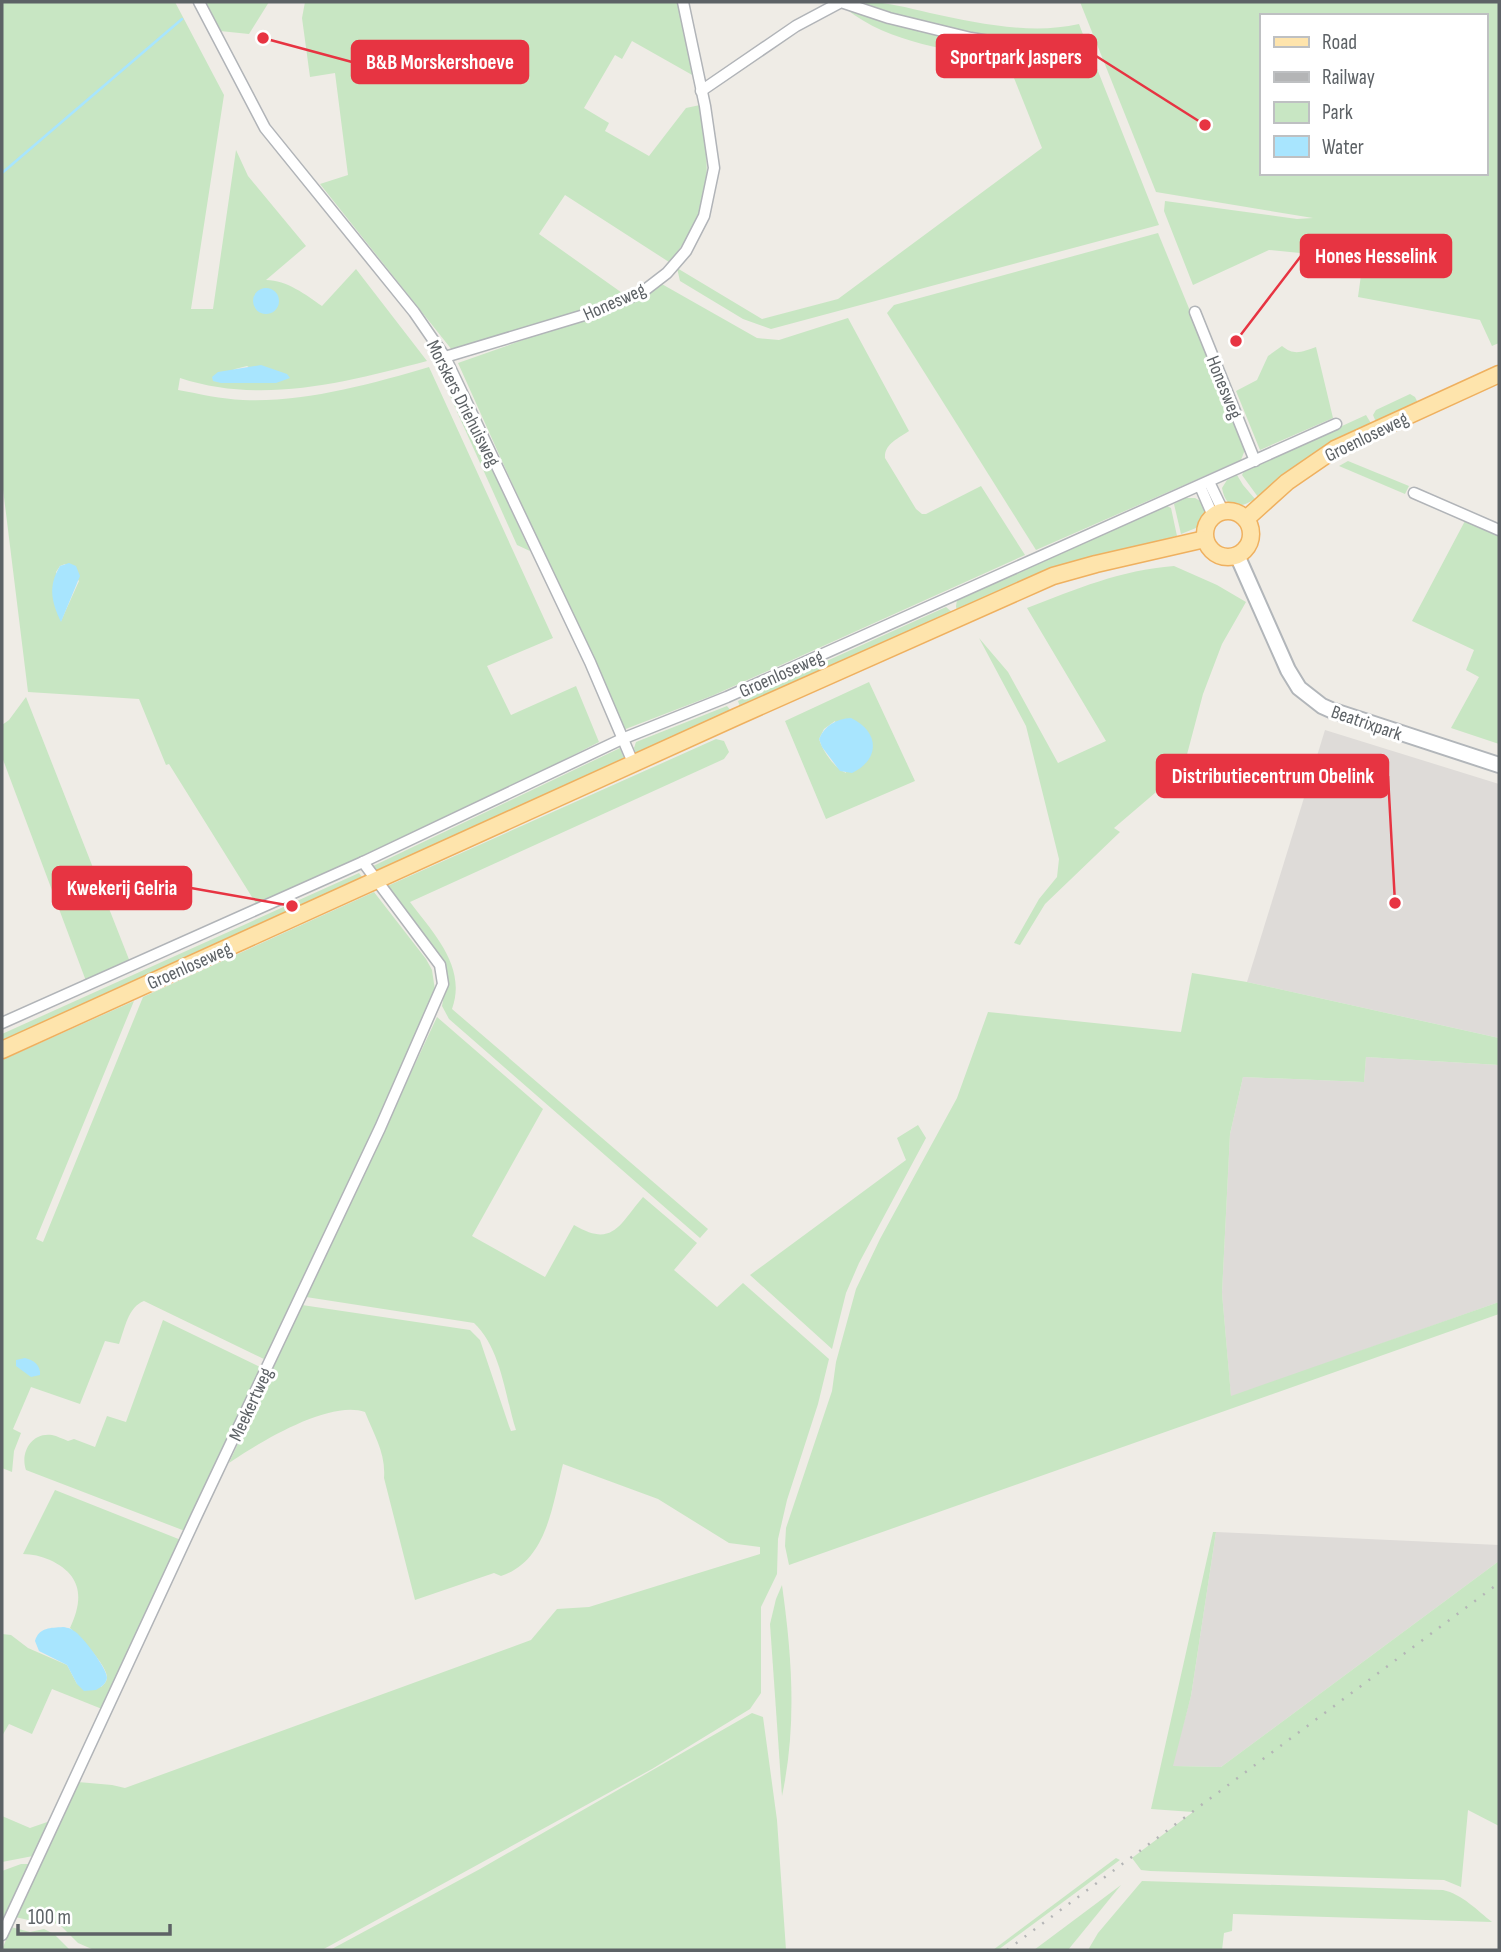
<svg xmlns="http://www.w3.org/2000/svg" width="1501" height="1952" font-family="'Sofia Sans Condensed',sans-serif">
<rect width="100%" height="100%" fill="#efece6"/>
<!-- industrial -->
<g fill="#dedbd8">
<path d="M1325,730l174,54v254l-252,-56z"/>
<path d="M1366,1057l133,8v237l-268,95 -9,-104 8,-159 13,-57 121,5z"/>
<path d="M1216,1532l283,13v16l-278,206 -49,-1 19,-70z"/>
</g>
<!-- green -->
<g fill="#c8e6c3" fill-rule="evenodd">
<path d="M2,2h173l49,93 -33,214h22l23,-159 12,26 58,70 -40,34c21,0 40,15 56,26l34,-37 71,92c-80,21 -165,44 -247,17l-2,12c22,4 43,9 65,10 59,3 129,-16 186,-33l124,271 -66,28 24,49 65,-29 23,56 -102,52 -240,111 -88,-141 -3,1 -27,-66 -111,-7 -26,-211zM247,366l29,17 -63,-2 22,-12zM65,564l14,17 -18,40 -5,-49 4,-6z"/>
<path d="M206,2h63l-20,32 -29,-3z"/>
<path d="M305,2h374l15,74 -62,-35 -10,18 -7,-4 -31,53 25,15 -4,8 44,25 37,-48 14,-3c10,66 15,103 -31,157l-104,-67 -26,39 86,61 -169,60 -136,-171 28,-9 -13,-102 -25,4 -8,-59z"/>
<path d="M866,2c22,0 42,6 64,11 47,10 101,22 149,11l5,13c-21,1 -43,3 -65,3 -51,-1 -105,-18 -153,-34z"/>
<path d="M1080,2h419v341l-7,3 -12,-26 -122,-23 6,-44 -3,6 -92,-9 -76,35 -29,-74 1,-10 132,18 16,-1 -157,-26zM1261,16h224v157h-224z"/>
<path d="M846,9c21,3 42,14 63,19 60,16 118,22 179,18l71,179 -388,104 -28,-10 -63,-38 -3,-13 85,51 76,-20 204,-151 -36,-90c-53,-6 -117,-15 -160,-49z"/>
<path d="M1158,233l88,214 -5,13 -205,90 -149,-237 7,-8z"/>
<path d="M660,283l97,55 22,2 69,-22 61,113c-10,7 -25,13 -24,27l31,51 6,5h4l55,-28 44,69 -311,140 -91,35 -165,-367 173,-61z"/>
<path d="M1282,346c12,10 20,6 34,1l17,71 -73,32 -24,-59 21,-11 11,-24z"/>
<path d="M443,363l87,188 -13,-6 -81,-180z"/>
<path d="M1410,394l5,3 3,6 -42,19 -3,-7 3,-5z"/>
<path d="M1366,415l6,10 -38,17 -25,15 -51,40 -16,-22 2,-4z"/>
<path d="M1348,461l61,25 -4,8 -66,-28z"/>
<path d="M1237,475l6,10 12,14c-16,10 -29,11 -33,-11l5,-8z"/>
<path d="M1185,498h10l7,4 3,13 -9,13 -15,6 -7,-30z"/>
<path d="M1167,506l4,2 6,28 -100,26 -120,49 -1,-5 1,-6z"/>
<path d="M1466,519l33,14v211l-48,-16 28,-51 -13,-7 8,-20 -62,-29z"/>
<path d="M1174,566l43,19 29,17 -24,42 -19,50 -18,68 -16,19 -55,47 6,4 -75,72 -25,41 -6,-2 25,-44 18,-22 2,-18 -33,-133 -47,-88 29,34 50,91 48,-22 -79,-133c49,-19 94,-38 147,-42z"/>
<path d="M946,607l7,6 -213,94 -2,-6z"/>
<path d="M869,682l46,99 -89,38 -41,-98zM835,721l11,52c-12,-5 -23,-22 -27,-34l5,-10z"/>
<path d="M26,697l104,265 -44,19 -84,-224v-32l7,-5z"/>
<path d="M727,706l4,5 -95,43 -2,-6 2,-6z"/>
<path d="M716,739l8,2 5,11 -5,7 -314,143c24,32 57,65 42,107l256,220 -8,9 -251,-219 -7,-13 4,-23 -63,-95z"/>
<path d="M620,748l6,15 -250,116 -7,-11z"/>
<path d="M359,873l8,10 -365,163v-12z"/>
<path d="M374,892l52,67 6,11 3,20 -29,71 -140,299 -122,-59c-16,6 -19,27 -25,43l-14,-3 -25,63 -49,-17 -18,42 8,4 -7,18 -2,21 -10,-4v-408l132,-59 -98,238 7,3 100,-245z"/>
<path d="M1192,973l55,9 252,56v27l-133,-8 -2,25 -121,-5 -13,57 -8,159 9,103 268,-94v12l-710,251 -4,-19 1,-18 46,-137 4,-29 20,-73 24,-50 77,-141 31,-86 193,20z"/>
<path d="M437,1017l106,92 -71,127 73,41 29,-52c39,23 45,0 69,-28l54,46 -23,27 43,37 26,-24 86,76 -11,45 -31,96 -9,39 -1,35 -16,33v86l-11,16 -98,60 -330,181h-228l-16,-7 -16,-16 -15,-8 -14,2 -18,-4 63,-135 34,3 13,3 406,-148 26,-31 32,-2 171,-53v-7l-31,-4 -71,-44 -95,-35c-11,42 -16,97 -62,112l-7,-3 -79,27 -31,-122c2,-25 -10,-43 -19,-66 -35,-13 -107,31 -136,51l73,-158 168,25 10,10 29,86 2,5 5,-1c-11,-34 -15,-82 -42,-107l-168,-26z"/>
<path d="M918,1125l8,13 -67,125 -13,30 -14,56 -82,-74 156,-115 -9,-22z"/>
<path d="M163,1320l99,48 -77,163 -159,-61c-6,-17 5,-38 26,-35 5,1 11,4 16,6l6,-2 21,8 12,-31 19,6z"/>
<path d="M55,1490l126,50 -79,169 -50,-20 -20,45 -23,-10 -7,12v-102l9,1 17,13 39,17 10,19 24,3c3,-3 5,-4 6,-9 1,-12 -28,-42 -37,-50 14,-30 12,-53 -20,-68 -9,-4 -18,-6 -27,-6z"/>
<path d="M1213,1532h3l-25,164 -18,70 48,1 278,-206v265l-31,-16 -7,77 -17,-7 -294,-9 -9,-1 -9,-12 61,-46 -42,-3z"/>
<path d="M782,1585c10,72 15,140 0,211l-12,-172 6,-25z"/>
<path d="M752,1713l11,4 14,103 9,130h-456l150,-81z"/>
<path d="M2,1816l28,12 20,-7 -17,35 -31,6z"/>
<path d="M1116,1858l4,2 -122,90h-5z"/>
<path d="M21,1864h9l-28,61v-54z"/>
<path d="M1142,1881l301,9c19,4 35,21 49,32l-259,-8 -1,17 -8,2 -2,17h-134l10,-17z"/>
<path d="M1121,1885l-53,65h-34z"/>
<path d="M11,1927l19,5 14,-3 10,5 16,16h-68z"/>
</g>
<!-- water -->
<g fill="#a8e5fe">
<circle cx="266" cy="301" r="13"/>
<path d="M261,365l26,9 3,4 -14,5h-55l-8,-2 -1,-4 6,-5z"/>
<path d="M69,563l7,3 4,10 -19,46c-10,-21 -13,-36 -1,-56z"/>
<path d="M851,718c28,13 30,41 1,55l-12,-2 -18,-24 -3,-8c6,-14 17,-20 32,-21z"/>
<path d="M25,1358c8,2 16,7 15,17l-9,2 -15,-11v-6z"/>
<path d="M63,1627c6,1 7,1 11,4 8,4 34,39 33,47 -1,6 -6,9 -11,12l-12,1 -7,-7 -10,-19 -28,-14 -4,-10c4,-14 16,-13 28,-14z"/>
</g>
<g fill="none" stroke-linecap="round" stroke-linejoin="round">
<!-- stream -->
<path stroke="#a8e5fe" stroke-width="2.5" d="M2,173l180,-154"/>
<!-- street casing -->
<g stroke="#b1b4b8" stroke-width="13">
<g id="street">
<path d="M199,2l66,126 149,184 31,45 145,305 44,103"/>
<path d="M701,91l95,-65 45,-24 48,16 82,20 36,6 83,-3"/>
<path d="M1195,312l60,149"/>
<path d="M445,357l146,-44 50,-20 26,-20 19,-22 18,-35 10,-48 -9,-62 -22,-104"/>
<path d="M1209,482l14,29"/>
<path d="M1200,486l13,30"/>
<path d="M1414,493l85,37"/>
<path d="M2,1023l361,-161 259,-123 105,-42 609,-273"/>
<path d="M2,1935l194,-418 184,-389 63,-144 -3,-19 -77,-103"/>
</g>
</g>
<!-- secondary casing -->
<g stroke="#b2b6ba" stroke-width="18">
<path id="secondary" d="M1237,555l51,115 11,18 23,18 9,4 168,55"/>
</g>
<!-- primary casing -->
<g stroke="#efb05f" stroke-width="19">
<g id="primary">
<circle cx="1228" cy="534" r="23"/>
<path d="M1246,519l41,-37 48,-33 164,-75"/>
<path d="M2,1050l734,-333 317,-141 43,-12 109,-25"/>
</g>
</g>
<!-- street -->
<use href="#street" stroke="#fff" stroke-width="10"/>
<!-- secondary -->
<use href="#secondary" stroke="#fff" stroke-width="14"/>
<!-- primary -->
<use href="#primary" stroke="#fee4ac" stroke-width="16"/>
<!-- rail -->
<path stroke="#b4b5b6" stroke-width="2.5" stroke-dasharray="2 9" stroke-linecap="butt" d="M1007,1950l492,-367"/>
</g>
<g text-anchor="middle" stroke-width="6" stroke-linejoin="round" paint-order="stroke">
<!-- street labels -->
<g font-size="19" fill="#5d6266" stroke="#fff">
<text transform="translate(614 301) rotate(-24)" y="7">Honesweg</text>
<text transform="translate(1225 387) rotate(68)" y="7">Honesweg</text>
<text transform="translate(464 403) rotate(63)" y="7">Morskers Driehuisweg</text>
<text transform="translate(1366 436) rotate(-26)" y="7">Groenloseweg</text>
<text transform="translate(781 673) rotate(-24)" y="7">Groenloseweg</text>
<text transform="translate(1367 722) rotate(19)" y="7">Beatrixpark</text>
<text transform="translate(189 965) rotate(-24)" y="7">Groenloseweg</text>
<text transform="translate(250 1404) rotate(-65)" y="7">Meekertweg</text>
</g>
</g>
<!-- callouts -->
<path fill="none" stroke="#e73442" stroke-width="2.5" d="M1205 125L1096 56M263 38L352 62M1236 341L1301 256M1395 903L1388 776M292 906L191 888"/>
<g fill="#e73442" stroke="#fff" stroke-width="2.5">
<circle cx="1205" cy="125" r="7"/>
<circle cx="263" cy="38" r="7"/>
<circle cx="1236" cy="341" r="7"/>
<circle cx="1395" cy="903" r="7"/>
<circle cx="292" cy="906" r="7"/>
</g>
<g fill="#e73442" stroke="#e73442" stroke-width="2.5">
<rect x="937" y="35" width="159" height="42" rx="7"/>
<rect x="352" y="41" width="176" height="42" rx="7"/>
<rect x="1301" y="235" width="150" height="42" rx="7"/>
<rect x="1157" y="755" width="231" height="42" rx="7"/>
<rect x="53" y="867" width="138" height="42" rx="7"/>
</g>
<g font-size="21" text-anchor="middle" font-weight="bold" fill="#fff">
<text x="1016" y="64">Sportpark Jaspers</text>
<text x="440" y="69">B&amp;B Morskershoeve</text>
<text x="1376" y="263">Hones Hesselink</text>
<text x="1273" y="783">Distributiecentrum Obelink</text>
<text x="122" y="895">Kwekerij Gelria</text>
</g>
<!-- border -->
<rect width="1501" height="1952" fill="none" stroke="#5d6266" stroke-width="7"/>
<!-- legend -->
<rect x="1260" y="14" width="228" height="161" fill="#ffffff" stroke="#bec0c2" stroke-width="2"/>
<rect x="1274" y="37" width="35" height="10" fill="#fee4ac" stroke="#bec0c2" stroke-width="2"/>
<text x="1322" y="49" font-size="21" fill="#5d6266">Road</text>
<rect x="1274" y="72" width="35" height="10" fill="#b4b5b6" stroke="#bec0c2" stroke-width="2"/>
<text x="1322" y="84" font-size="21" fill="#5d6266">Railway</text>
<rect x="1274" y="102" width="35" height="21" fill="#c8e6c3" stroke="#bec0c2" stroke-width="2"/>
<text x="1322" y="119" font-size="21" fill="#5d6266">Park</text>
<rect x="1274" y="136" width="35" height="21" fill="#a8e5fe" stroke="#bec0c2" stroke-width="2"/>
<text x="1322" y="154" font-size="21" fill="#5d6266">Water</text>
<!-- scale -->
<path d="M18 1924v10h152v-10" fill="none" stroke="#5d6266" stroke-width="3.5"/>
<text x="28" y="1924" font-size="21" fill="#5d6266" stroke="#ffffff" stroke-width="5" paint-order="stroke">100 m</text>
</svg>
